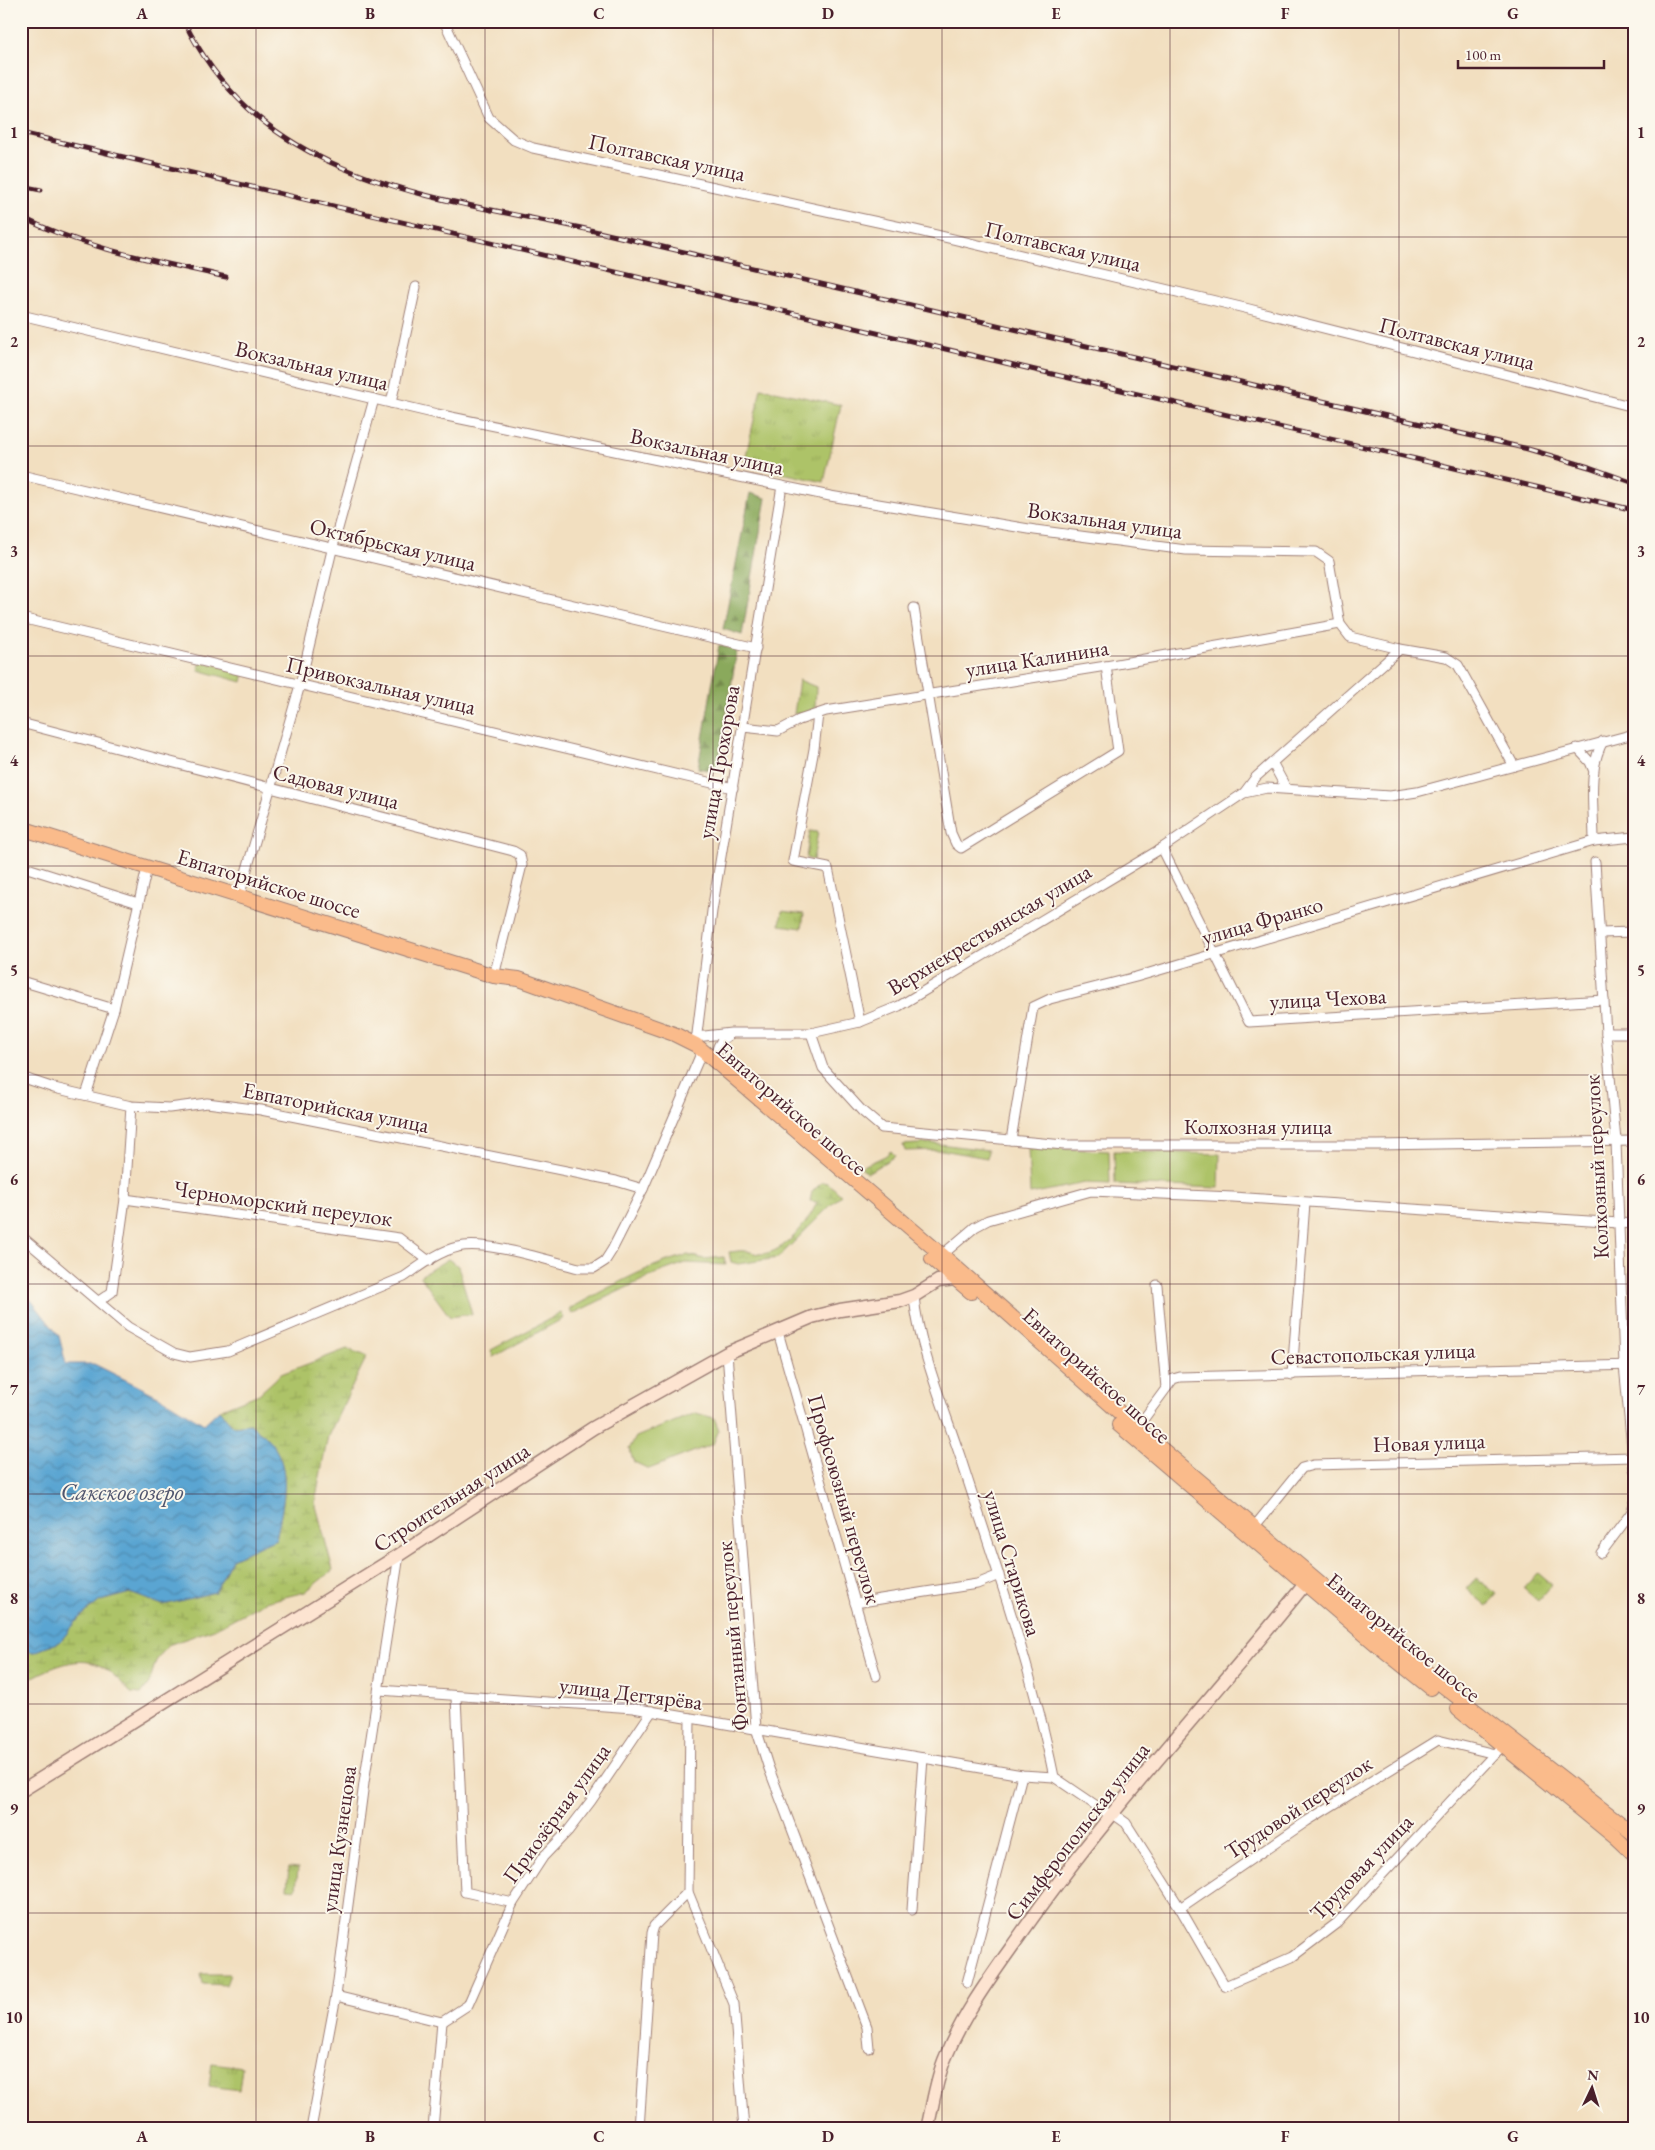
<svg xmlns="http://www.w3.org/2000/svg" width="1655" height="2150" font-family="'EB Garamond',serif">
<defs>
<pattern id="grass-tufts" width="24" height="20" patternUnits="userSpaceOnUse" patternTransform="scale(1.25)"><rect width="24" height="20" fill="#adc367"/><path d="M3 7l-1-3M5 7V3M7 7l1-3M15 17l-1-3M17 17v-4M19 17l1-3" fill="none" stroke="#96a75a"/></pattern>
<pattern id="forest-firs" width="22" height="20" patternUnits="userSpaceOnUse" patternTransform="scale(1.25)"><rect width="22" height="20" fill="#8aa95c"/><path d="M5 1l3.5 6h-7zM16 11l3.5 6h-7z" fill="#73894c"/></pattern>
<pattern id="wetland-marsh" width="20" height="14" patternUnits="userSpaceOnUse" patternTransform="scale(1.25)"><rect width="20" height="14" fill="#adc367"/><path d="M1 5h8M5 5V1M11 12h8M15 12V8" fill="none" stroke="#96a75a"/></pattern>
<pattern id="water-waves" width="16" height="10" patternUnits="userSpaceOnUse" patternTransform="scale(1.25)"><rect width="16" height="10" fill="#5aa5d2"/><path d="M0 5q4-4 8 0t8 0" fill="none" stroke="#4c86ab"/></pattern>
</defs>
<rect width="100%" height="100%" fill="#fbf7ec"/>
<filter id="ink" filterUnits="userSpaceOnUse"><feTurbulence type="fractalNoise" baseFrequency=".02" numOctaves="2"/><feDisplacementMap in="SourceGraphic" scale="10" xChannelSelector="R" yChannelSelector="G"/><feConvolveMatrix kernelMatrix="1 2 1 2 8 2 1 2 1" color-interpolation-filters="sRGB"/></filter>
<filter id="wash" filterUnits="userSpaceOnUse"><feTurbulence type="fractalNoise" baseFrequency=".0096" numOctaves="4" result="noise"/><feDisplacementMap in="SourceGraphic" scale="20" xChannelSelector="R" yChannelSelector="G"/><feGaussianBlur stdDeviation="1.12" result="paint"/><feColorMatrix in="noise" values="0 0 0 0 0 0 0 0 0 0 0 0 0 0 0 0 0 1.4 0 .05"/><feComposite in="paint" operator="in"/></filter>
<g filter="url(#wash)">
<rect width="100%" height="100%" fill="#f2dfc0"/>
<!-- grass -->
<g fill="url(#grass-tufts)" stroke="#7c7149">
<path d="M761,388l80,17 -17,77 -80,-17z"/>
<path d="M201,661l43,12 -2,9 -44,-12z"/>
<path d="M799,680l17,7 -1,24 -21,3z"/>
<path d="M810,831l8,1 -5,28 -7,-2z"/>
<path d="M782,911l22,3 -2,14 -22,-3z"/>
<path d="M448,1259l10,7 14,48 -22,3 -30,-41z"/>
<path d="M1538,1573l14,12 -14,16 -14,-12z"/>
<path d="M1476,1578l21,16 -10,12 -21,-17z"/>
<path d="M289,1867l9,1 -2,21 -9,-1z"/>
<path d="M201,1974h29l-4,11 -23,-1z"/>
<path d="M212,2063l30,4 -3,23 -30,-4z"/>
</g>
<!-- forest -->
<g fill="url(#forest-firs)" stroke="#6a6444">
<path d="M750,493l16,5 -24,137 -19,-6z"/>
<path d="M719,645l18,5 -20,122 -19,-4z"/>
</g>
<!-- wetland -->
<g fill="url(#wetland-marsh)" stroke="#7c7149">
<path d="M931,1143l57,7 -1,8 -45,-8 -37,1 -2,-6z"/>
<path d="M891,1151l4,5 -28,17 -6,-6 24,-11z"/>
<path d="M822,1182l6,1 13,12 -63,63 -40,6 -7,-2 -2,-10c5,0 11,-2 16,-1 5,0 10,3 15,3 24,0 49,-32 57,-52l-7,-1 2,-9z"/>
<path d="M688,1255l16,4 20,-2 2,8 -41,-2 -30,11 -83,40 -3,-5c38,-20 77,-44 119,-54z"/>
<path d="M561,1313l3,5 -71,39 -2,-7z"/>
<path d="M347,1349l20,7 -39,80 -13,66 18,68 -28,22 -40,10 -51,27 -46,16 -12,16 -7,22 -8,11 -10,-1c-26,-30 -42,-40 -81,-24 -10,4 -19,10 -29,13v-31l13,1 26,-10 19,-24 21,-17 30,-8 33,12 52,-13 17,-33 44,-20c7,-35 18,-71 -8,-100 -5,-6 -13,-10 -18,-15l-17,2 -14,-16 40,-16 22,-20z"/>
</g>
<!-- garden -->
<g fill="#adc367" stroke="#7c7149">
<path d="M1028,1147l81,4 1,33 -25,-1 -55,11z"/>
<path d="M1114,1151l106,3 -1,34 -104,-4z"/>
<path d="M696,1413l18,5 5,12 -6,14 -64,25 -15,-7 -5,-13 7,-12z"/>
</g>
<!-- water -->
<path fill="url(#water-waves)" stroke="#52627e" d="M21,1294l10,6 28,36 7,28h28l66,33 44,27 15,-14 14,16 17,-2c5,5 13,9 18,15 26,28 15,65 8,100l-44,20 -17,33 -52,13 -33,-12 -30,8 -21,17 -19,24 -26,10 -13,-1z"/>
</g>
<g filter="url(#ink)">
<g fill="none" stroke-linecap="round" stroke-linejoin="round">
<!-- street casing -->
<g stroke="#9e7f76" stroke-width="11">
<g id="street">
<path d="M444,21l45,97 25,22 19,8 382,82 334,79 385,98"/>
<path d="M21,315l416,99 393,82 205,34 151,20 130,2 13,9 11,63 10,13 50,12 46,8 12,8 56,101"/>
<path d="M391,403l25,-116"/>
<path d="M21,475l735,173"/>
<path d="M914,608l37,225 5,11 5,4 157,-97 -12,-85"/>
<path d="M21,618l712,170"/>
<path d="M818,714l-4,35 -21,112 35,7 32,154"/>
<path d="M21,723l492,128 7,4 2,10 -28,111"/>
<path d="M743,727l35,4 21,-11 27,-9 280,-45 234,-42"/>
<path d="M1577,748l13,14 3,7"/>
<path d="M1273,764l13,24"/>
<path d="M1244,793l12,-16 144,-128"/>
<path d="M1594,841c0,-32 -7,-71 9,-100"/>
<path d="M1162,848l87,174 355,-22"/>
<path d="M1595,862l11,171 10,108 8,224 10,104"/>
<path d="M21,866l117,37"/>
<path d="M239,897l61,-212 32,-135 42,-151"/>
<path d="M1600,933l34,-1"/>
<path d="M21,981l93,28"/>
<path d="M811,1033l12,35 39,43 20,17 182,17h313l257,-4"/>
<path d="M1606,1033h28"/>
<path d="M696,1037l35,-4h80l49,-11 39,-16 263,-158 82,-55 23,-5 123,8 27,-4 217,-58"/>
<path d="M696,1042l16,-131 70,-425"/>
<path d="M716,1062c0,-14 2,-20 13,-27"/>
<path d="M21,1077l33,11 77,18 38,2 38,-5 54,7 355,71 27,8"/>
<path d="M86,1095l28,-86 33,-141"/>
<path d="M1011,1140l22,-133 17,-8 86,-22 458,-136 40,-4"/>
<path d="M125,1199l274,39 30,23"/>
<path d="M21,1236l107,91 46,26 16,4 38,-6 176,-74c16,-11 35,-26 54,-30 29,-7 91,14 121,21h15l11,-7 7,-11 31,-61 57,-133"/>
<path d="M942,1255l33,-28 13,-7 103,-29 142,6 401,27"/>
<path d="M1157,1285l9,103"/>
<path d="M914,1296c4,49 30,112 46,160 34,106 72,212 94,321l56,38"/>
<path d="M99,1301l13,-9 13,-93 6,-93"/>
<path d="M778,1332l98,344"/>
<path d="M727,1353l29,375 12,38 99,261 2,21"/>
<path d="M1292,1375l13,-172"/>
<path d="M1137,1428l36,-49 7,-2 454,-12"/>
<path d="M1254,1527l48,-59 11,-3 321,-8"/>
<path d="M1601,1553l30,-40 3,-9"/>
<path d="M855,1603l122,-19 22,-9"/>
<path d="M379,1690l254,18 389,67 32,2"/>
<path d="M456,1697l9,195 48,11"/>
<path d="M690,1718l-2,174 46,112 10,125"/>
<path d="M1112,1813l14,10 54,85 45,78 67,-29 45,-34 166,-178"/>
<path d="M1180,1908l127,-87 131,-81 57,14"/>
<path d="M912,1910l11,-152"/>
<path d="M967,1983l55,-208"/>
<path d="M336,1996l106,26"/>
<path d="M442,2022l26,-17 45,-102 30,-46 25,-26 23,-30 61,-90"/>
<path d="M311,2129l25,-133 28,-213 35,-228"/>
<path d="M433,2129l9,-107"/>
<path d="M639,2129l13,-196 2,-7 34,-34"/>
</g>
</g>
<!-- secondary casing -->
<g stroke="#9e7f76" stroke-width="15">
<g id="secondary">
<path d="M21,1791l378,-236 194,-127 134,-75 85,-36 28,-7 60,-9 14,-5 24,-15 17,-2"/>
<path d="M927,2129c6,-24 9,-51 19,-73 19,-46 49,-85 77,-125 86,-123 189,-231 282,-347"/>
</g>
</g>
<!-- primary casing -->
<g stroke="#9e7f76" stroke-width="16">
<g id="primary">
<path d="M21,828l473,148 25,3 155,55 22,11 246,210 195,173 201,170 104,87 192,149"/>
<path d="M932,1259l39,33"/>
<path d="M1119,1425l257,219 55,44"/>
<path d="M1458,1709l157,128 19,18"/>
</g>
</g>
<!-- street -->
<use href="#street" stroke="#fff" stroke-width="9"/>
<!-- secondary -->
<use href="#secondary" stroke="#fde4d1" stroke-width="12"/>
<!-- primary -->
<use href="#primary" stroke="#fabb8b" stroke-width="14"/>
<!-- rail casing -->
<g stroke="#4a1f2b" stroke-width="5">
<g id="rail">
<path d="M184,21c79,163 249,175 406,209l938,219 61,18 45,16"/>
<path d="M21,133l1613,377"/>
<path d="M21,186l20,4"/>
<path d="M21,217c64,32 136,44 205,60"/>
</g>
</g>
<!-- rail -->
<use href="#rail" stroke="#fbf7ec" stroke-width="3" stroke-dasharray="9" stroke-linecap="butt"/>
</g>
</g>
<!-- grid -->
<path fill="none" stroke="#4a1f2b" stroke-width="1" stroke-opacity="0.55" d="M256,21v2108M485,21v2108M713,21v2108M942,21v2108M1170,21v2108M1399,21v2108M21,237h1613M21,446h1613M21,656h1613M21,866h1613M21,1075h1613M21,1284h1613M21,1494h1613M21,1704h1613M21,1913h1613"/>
<g text-anchor="middle" stroke-width="4" stroke-linejoin="round" paint-order="stroke">
<!-- street labels -->
<g font-size="22" fill="#4a1f2b" stroke="#fbf7ec">
<text transform="translate(667 157) rotate(12)" y="8">Полтавская улица</text>
<text transform="translate(1063 246) rotate(13)" y="8">Полтавская улица</text>
<text transform="translate(1457 343) rotate(14)" y="8">Полтавская улица</text>
<text transform="translate(312 365) rotate(13)" y="8">Вокзальная улица</text>
<text transform="translate(707 451) rotate(12)" y="8">Вокзальная улица</text>
<text transform="translate(1105 520) rotate(8)" y="8">Вокзальная улица</text>
<text transform="translate(393 544) rotate(13)" y="8">Октябрьская улица</text>
<text transform="translate(1037 658) rotate(-9)" y="8">улица Калинина</text>
<text transform="translate(381 685) rotate(13)" y="8">Привокзальная улица</text>
<text transform="translate(718 762) rotate(-80)" y="8">улица Прохорова</text>
<text transform="translate(336 786) rotate(14)" y="8">Садовая улица</text>
<text transform="translate(269 883) rotate(17)" y="8">Евпаторийское шоссе</text>
<text transform="translate(1262 920) rotate(-16)" y="8">улица Франко</text>
<text transform="translate(989 929) rotate(-31)" y="8">Верхнекрестьянская улица</text>
<text transform="translate(1328 998) rotate(-3)" y="8">улица Чехова</text>
<text transform="translate(336 1107) rotate(11)" y="8">Евпаторийская улица</text>
<text transform="translate(792 1108) rotate(41)" y="8">Евпаторийское шоссе</text>
<text x="1258" y="1134">Колхозная улица</text>
<text transform="translate(1596 1167) rotate(-93)" y="8">Колхозный переулок</text>
<text transform="translate(283 1203) rotate(8)" y="8">Черноморский переулок</text>
<text transform="translate(1373 1353) rotate(-2)" y="8">Севастопольская улица</text>
<text transform="translate(1097 1375) rotate(42)" y="8">Евпаторийское шоссе</text>
<text transform="translate(1429 1442) rotate(-2)" y="8">Новая улица</text>
<text transform="translate(451 1497) rotate(-33)" y="8">Строительная улица</text>
<text transform="translate(845 1499) rotate(74)" y="8">Профсоюзный переулок</text>
<text transform="translate(1013 1563) rotate(73)" y="8">улица Старикова</text>
<text transform="translate(732 1636) rotate(-95)" y="8">Фонтанный переулок</text>
<text transform="translate(1404 1637) rotate(39)" y="8">Евпаторийское шоссе</text>
<text transform="translate(631 1693) rotate(7)" y="8">улица Дегтярёва</text>
<text transform="translate(1298 1807) rotate(-33)" y="8">Трудовой переулок</text>
<text transform="translate(556 1813) rotate(-54)" y="8">Приозёрная улица</text>
<text transform="translate(1077 1831) rotate(-52)" y="8">Симферопольская улица</text>
<text transform="translate(338 1839) rotate(-82)" y="8">улица Кузнецова</text>
<text transform="translate(1361 1867) rotate(-46)" y="8">Трудовая улица</text>
</g>
<!-- water labels -->
<g font-size="24" font-style="italic" fill="#50556e" stroke="#fbf7ec">
<text x="122" y="1500">Сакское озеро</text>
</g>
</g>
<!-- margin -->
<rect width="1655" height="2150" fill="none" stroke="#fbf7ec" stroke-width="55"/>
<!-- north arrow -->
<g transform="translate(1592 2088) rotate(4)" stroke="#fbf7ec" stroke-width="4" paint-order="stroke">
<path d="M0-4L9 19L0 12L-9 19Z" fill="#4a1f2b"/>
<text y="-8" font-size="14" font-weight="bold" text-anchor="middle" fill="#4a1f2b">N</text>
</g>
<!-- scale -->
<path d="M1458 60v8h146v-8" fill="none" stroke="#4a1f2b" stroke-width="2.5"/>
<text x="1465" y="60" font-size="15" fill="#4a1f2b" stroke="#fbf7ec" stroke-width="4" paint-order="stroke">100 m</text>
<rect x="28" y="28" width="1600" height="2094" fill="none" stroke="#4a1f2b" stroke-width="2"/>
<g font-size="16" text-anchor="middle" font-weight="bold" fill="#4a1f2b">
<text x="142" y="19">A</text>
<text x="370" y="19">B</text>
<text x="599" y="19">C</text>
<text x="828" y="19">D</text>
<text x="1056" y="19">E</text>
<text x="1285" y="19">F</text>
<text x="1513" y="19">G</text>
<text x="14" y="138">1</text>
<text x="1641" y="138">1</text>
<text x="14" y="347">2</text>
<text x="1641" y="347">2</text>
<text x="14" y="557">3</text>
<text x="1641" y="557">3</text>
<text x="14" y="766">4</text>
<text x="1641" y="766">4</text>
<text x="14" y="976">5</text>
<text x="1641" y="976">5</text>
<text x="14" y="1185">6</text>
<text x="1641" y="1185">6</text>
<text x="14" y="1395">7</text>
<text x="1641" y="1395">7</text>
<text x="14" y="1604">8</text>
<text x="1641" y="1604">8</text>
<text x="14" y="1814">9</text>
<text x="1641" y="1814">9</text>
<text x="14" y="2023">10</text>
<text x="1641" y="2023">10</text>
<text x="142" y="2142">A</text>
<text x="370" y="2142">B</text>
<text x="599" y="2142">C</text>
<text x="828" y="2142">D</text>
<text x="1056" y="2142">E</text>
<text x="1285" y="2142">F</text>
<text x="1513" y="2142">G</text>
</g>
</svg>
